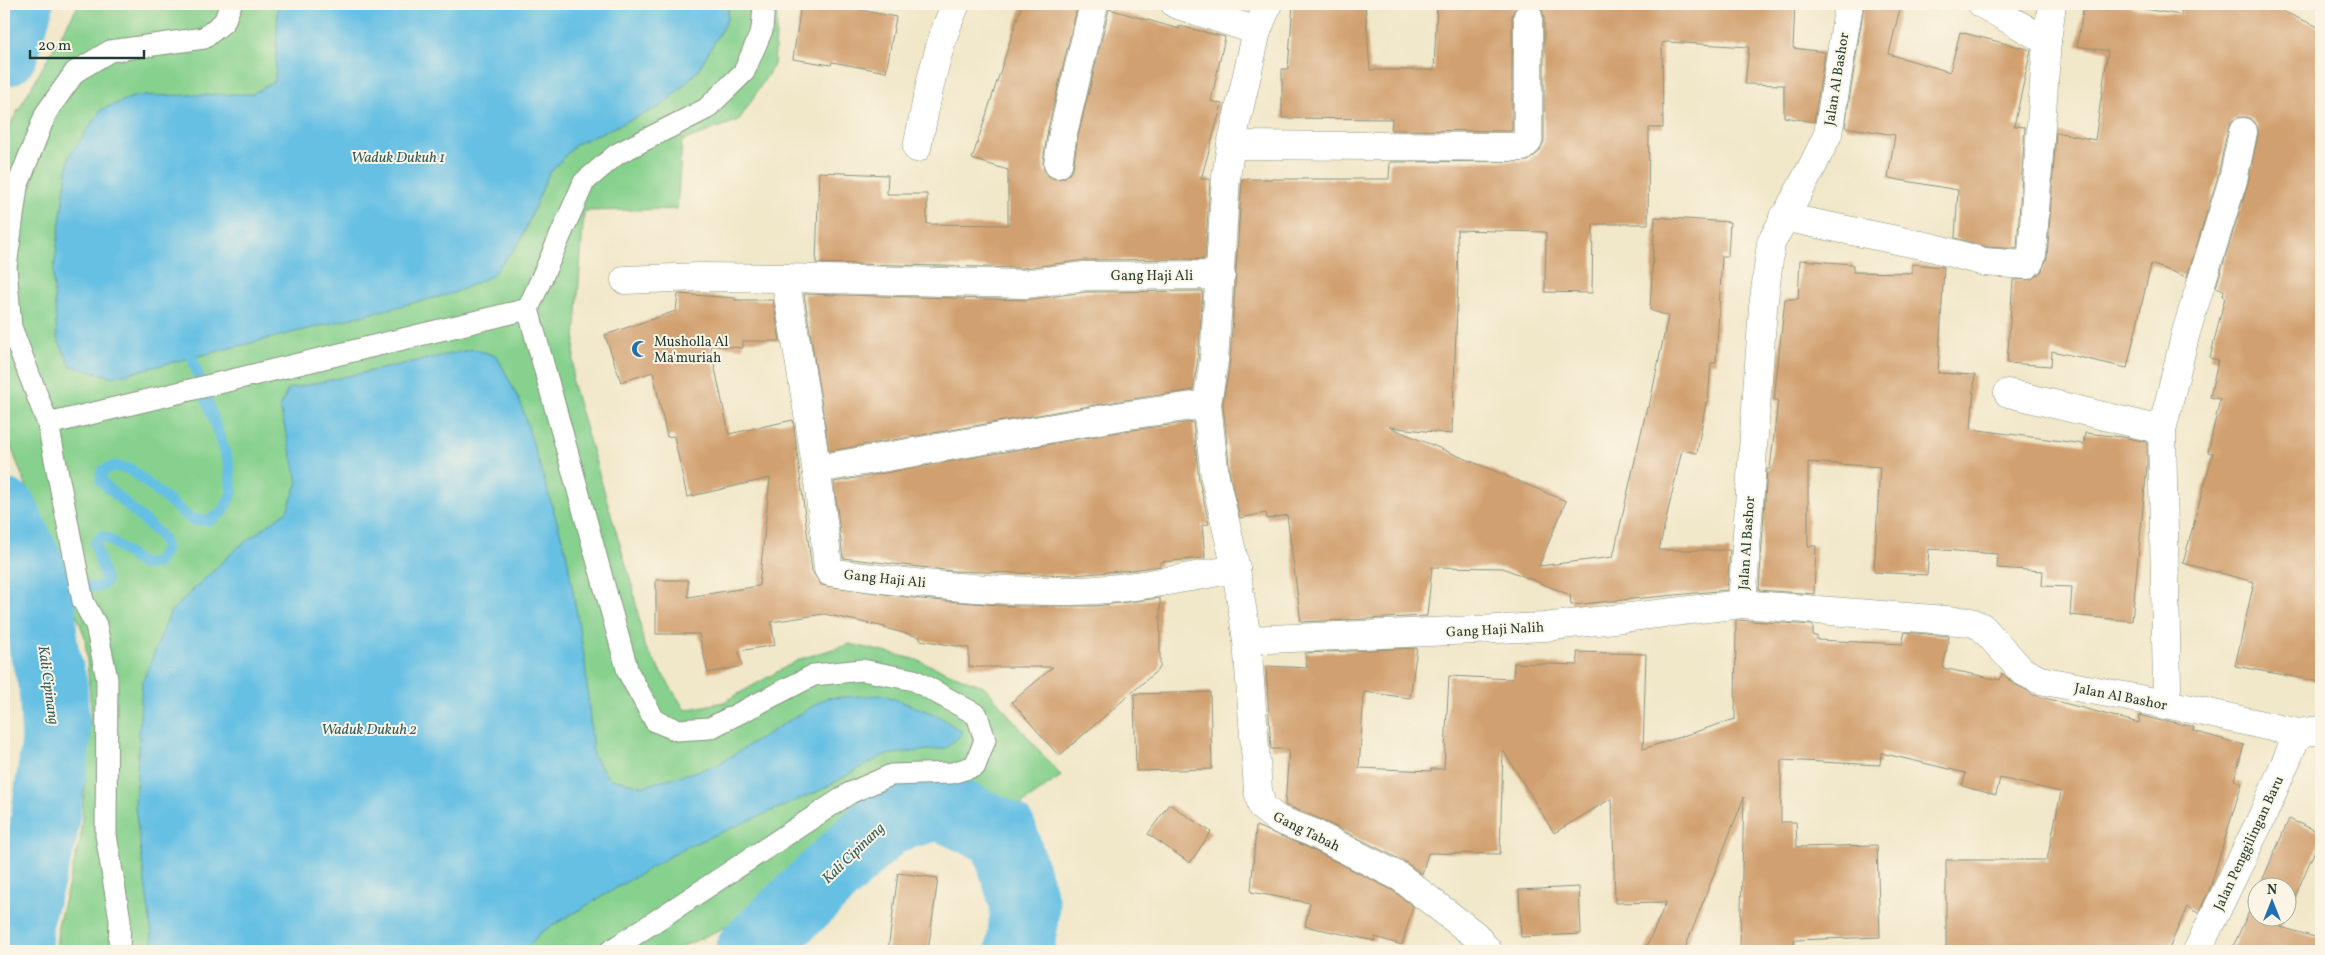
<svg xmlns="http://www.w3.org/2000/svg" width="2325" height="955" font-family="Vollkorn,serif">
<rect width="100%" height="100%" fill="#fcf5e5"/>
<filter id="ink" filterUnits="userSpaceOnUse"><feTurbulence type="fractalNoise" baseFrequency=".02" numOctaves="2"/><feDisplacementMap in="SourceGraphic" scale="10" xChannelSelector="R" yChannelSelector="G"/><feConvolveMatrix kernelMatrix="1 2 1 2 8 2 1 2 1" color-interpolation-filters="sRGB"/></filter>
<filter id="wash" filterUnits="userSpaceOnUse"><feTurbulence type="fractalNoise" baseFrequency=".0096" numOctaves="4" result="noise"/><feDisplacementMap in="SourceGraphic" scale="20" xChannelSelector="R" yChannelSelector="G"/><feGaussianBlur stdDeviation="1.12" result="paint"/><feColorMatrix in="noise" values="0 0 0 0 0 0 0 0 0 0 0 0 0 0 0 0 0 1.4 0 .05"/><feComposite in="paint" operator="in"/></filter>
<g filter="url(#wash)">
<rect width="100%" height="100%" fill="#f1e7c9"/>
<!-- green -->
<path fill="#87d18e" stroke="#538761" d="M79,4h699l-4,61 -35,55 -57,21 -5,68 -93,2 -12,171 61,207 11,56 41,65 39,-8 76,-43 50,-15 64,15 71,28 76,89 -54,39 -41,-30 -39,-6 -30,4 -19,15 -64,64 -64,54 -77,35h-617l2,-26 22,-85 11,-132 -6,-71 -81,-208v-285l8,-23z"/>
<!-- water -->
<g fill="#66c0e4" stroke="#427e8c">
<path d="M278,4h451l-2,16 -30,52 -35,34 -86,38 -28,31 -28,67 -29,34 -37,17 -341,84 -42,-11 -14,-28 -4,-62 16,-120 32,-46 34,-14 117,-2 23,-13z"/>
<path d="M473,349l24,7 24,48 45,147 19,111 8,93 15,23 35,8 72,-20 111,-68 58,-3 55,21 24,17 -17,15 -62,7 -65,36 -135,57 -144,85 -15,18h-371l-19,-145 7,-123 29,-72 66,-63 50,-37 11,-29 -18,-74 8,-19z"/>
</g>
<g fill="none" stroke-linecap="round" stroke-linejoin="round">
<!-- stream -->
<path stroke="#66c0e4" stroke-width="11" d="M41,591l60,-5 5,-5 -11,-37 6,-8 8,3 34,26 14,-2 9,-15 -4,-11 -61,-56 1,-10 12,-5 16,3 62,51h18l13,-8 9,-19 -3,-29 -37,-106"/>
<!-- river -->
<g stroke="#66c0e4" stroke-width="69">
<path d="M4,52l15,-48"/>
<path d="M4,513l37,78 2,55 10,39 3,57 -14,97 -23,77 -2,35"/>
<path d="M750,951l137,-131 52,-15 64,29 22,72 -5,45"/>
</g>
</g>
<g id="blocks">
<!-- building -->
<g fill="#d1a06f">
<path d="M801,4l39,2 56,11 -10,55 -54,-10 -1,3 -38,-6z"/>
<path d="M1022,4h56l-30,125 -5,33 1,8 5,6 6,3 9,-1 6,-5 3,-6 5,-31 31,-127 70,20 1,-3 45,11 -14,64 11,3 -21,75h9l-5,80 -120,1 -61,8 -208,-5 3,-91 69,3 -1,19h40v30l81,1v-55l-36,-11z"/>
<path d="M1293,4h72l5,66h64l3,-66h83l-6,6 -2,7v114l-121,-1 1,-11 -110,-1v-49h6z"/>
<path d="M1536,4h259l-2,44 32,4 -11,70 -30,-5v-32l-39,-1 4,-37 -82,-5 -5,1 1,85h-14l-1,96h-55l-1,69 -47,-1 1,-60 -89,-2 1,50 -6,154 -63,-7 177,74 -27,65 74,-9 34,-150h2l19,-91 -18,-6 5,-93 75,5 -2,34h-6l-6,107h-5l-3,39h-2l-9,51 -15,-3 -23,100h71l-3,40 -156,15 -1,-10 -67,-27 -71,-1 -5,49 -126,6 -14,-107 -20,4 -1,-6 -26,5 -10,-43 -7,-71 7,-43 12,-182h147l1,-17 138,-1 11,-9 5,-11v-124l-2,-7z"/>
<path d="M1864,4h37l-12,50 61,18 10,-40 71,18 -17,76 11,1 -8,122 -30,-2 -32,-9 3,-48 -70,-12 7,-43 -50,-8z"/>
<path d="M2084,4h29l68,11 1,-11h84l55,24v654l-86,-16 19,-84 -71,-19 30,-110 -5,-1 12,-53 -10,-2 8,-37 -8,-2 15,-61 -2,-1 1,-6 -8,-3 32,-104 10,-48v-7l-4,-7 -7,-4h-8l-7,4 -4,7 -10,48 -31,101 -36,-13 -24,104 -75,-17 -1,15 -44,-3 6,-83 19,-1 9,-7 6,-14 9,-126 39,8 13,-89 -31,-5z"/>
<path d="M1800,260l53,4v8l59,1v-9l32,3 -6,106 37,2 -4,54 113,15 1,-11 38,4 24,5v24l-15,155 -62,-6 2,-28 -30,-1 1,-15 -46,-3 1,-14 -69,-5 -2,26 -53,-3 6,-105 -72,-5v84h8l-2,48 -55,-4 8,-121h3l8,-69h-4l11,-101h13z"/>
<path d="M1203,291l-5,67 -5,32 -74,11 -290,50 -25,-157 221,6 61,-8z"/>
<path d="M678,294l57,4v2h38l7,41h-37v7l-33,-3 19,89 64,-14 19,151 9,14 99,14 92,7h83l65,-8v70l-101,88 -47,-54 41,-35h-84v-19l-49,-8v-3l-36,-9 1,-1 -61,-13 -53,8 4,23 -36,6 3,15 -34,7 -9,-39h-43v-54h32v17l71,-11 11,-108 -83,19 -13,-61 -7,1 -14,-65 -32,10 -16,-47 71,-24z"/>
<path d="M1193,422l6,58 10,44 -7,1 3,33 -45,4v4l-27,4 -59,5 -121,-4 -110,-13 -9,-76 290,-51z"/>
<path d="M1736,620l77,5v11h4v4l85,4 3,-12 44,4 -6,32 57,12 2,-7 9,9 20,11 -1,1 109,29 1,-8 21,6h8l25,6 -1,4 51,14 -10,35 8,3 -33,108 -11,22 -11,-6 -19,44h-222v-91h101l14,-68 -61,-14 -4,17 -34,-9 4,-13 -85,-20 -1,12 -99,-5v62h15l1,25 80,-2 3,92 -86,3v9h-54l4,-152 -60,154h-39l21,-49 -51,1 -3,-105 -58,35 -51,-83 -3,104 -72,-1 -6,21 -15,-11 -89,-45 -33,-13 4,-56h-18l-5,-83 41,2 -2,-15 112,-5 -7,50 -46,-6 -5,76 72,3v-2h13l5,-93 64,3 1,-16 64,2 -1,-13 69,2 -3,95 92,-30z"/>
<path d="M1210,692l2,77 -76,2 -2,-77z"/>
<path d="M1169,804l42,28 -21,31 -42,-29z"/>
<path d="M2289,819l32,14v3l-33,77v-25h-29z"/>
<path d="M1256,826l49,20 87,44 21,16 -11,39 -27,-8v4l-70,-15 5,-23 -59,-11z"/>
<path d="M898,873l40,5 -10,73h-40z"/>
<path d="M1579,887l2,47 -60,3 -2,-47z"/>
<path d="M2258,892v26h27l-4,9 40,12v12h-90z"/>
</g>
</g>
</g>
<g filter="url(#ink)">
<use href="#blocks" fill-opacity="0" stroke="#88927e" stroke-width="1"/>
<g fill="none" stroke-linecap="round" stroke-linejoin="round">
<!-- service casing -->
<g stroke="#88927e" stroke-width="23">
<g id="service">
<path d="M48,424l480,-115"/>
<path d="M119,951l1,-31 -14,-85 1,-156 -11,-54 -13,-24 -35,-177 -37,-97 -5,-60 11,-80 29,-74 29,-41 35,-21 94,-13 20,-16 7,-18"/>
<path d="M610,951l240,-158 41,-18 61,-2 23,-7 10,-26 -8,-25 -63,-35 -52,-10 -48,5 -104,53 -33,2 -22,-9 -27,-49 -100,-363 56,-127 33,-28 89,-45 38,-37 18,-42 2,-26"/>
</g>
</g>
<!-- minor casing -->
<g stroke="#88927e" stroke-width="29">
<g id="minor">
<path d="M1175,4l82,27"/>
<path d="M1268,4l-11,27 -26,114 -5,32 -12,183 -7,44 8,74 21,91 11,71 11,150 4,17 15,12 34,13 89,45 75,58 13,16"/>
<path d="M1982,4l65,37"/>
<path d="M1231,145l291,2 6,-6v-124"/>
<path d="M917,148c10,-48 18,-99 39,-144"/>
<path d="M1058,164l5,-31 31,-129"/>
<path d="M1783,217l148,30 53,15 42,3 4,-4 2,-7 15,-213 5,-37"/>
<path d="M785,278c17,97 34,193 43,291l2,3c80,12 163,20 244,19 54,-1 109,-13 162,-22"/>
<path d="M625,280l74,-3 86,1 240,6 60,-8 136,-1"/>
<path d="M2008,393l154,37"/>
<path d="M817,469l305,-53 85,-12"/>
<path d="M1742,604l21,-296 8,-65 41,-76 16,-33 21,-130"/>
<path d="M1247,640l298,-13 197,-23 229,18 11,5 40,44 18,9 151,29 107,24 23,-3"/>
<path d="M2164,706l3,-19 -5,-257 24,-98 47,-152 10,-48"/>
<path d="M2197,951l65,-134 36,-84"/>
</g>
</g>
<!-- service -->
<use href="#service" stroke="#fff" stroke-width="21"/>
<!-- minor -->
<use href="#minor" stroke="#fff" stroke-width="28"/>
</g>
</g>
<!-- icons -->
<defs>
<g id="mosque-bare" transform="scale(1.35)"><path d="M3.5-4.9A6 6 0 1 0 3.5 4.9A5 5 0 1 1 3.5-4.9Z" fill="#1f6fb2" stroke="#fcf5e5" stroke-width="2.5" paint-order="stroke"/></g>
</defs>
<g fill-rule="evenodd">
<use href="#mosque-bare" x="640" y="349"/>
</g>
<g text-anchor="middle" stroke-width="4" stroke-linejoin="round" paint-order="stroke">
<!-- street labels -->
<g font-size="14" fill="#1f3d34" stroke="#fcf5e5">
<text transform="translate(1836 79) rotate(-81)" y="5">Jalan Al Bashor</text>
<text x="1152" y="280">Gang Haji Ali</text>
<text transform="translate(1746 543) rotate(-86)" y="5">Jalan Al Bashor</text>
<text transform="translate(885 578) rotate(6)" y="5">Gang Haji Ali</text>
<text transform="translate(1495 629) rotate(-3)" y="5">Gang Haji Nalih</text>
<text transform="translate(2121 696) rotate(11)" y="5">Jalan Al Bashor</text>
<text transform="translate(1307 831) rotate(26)" y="5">Gang Tabah</text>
<text transform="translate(2248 843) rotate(-65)" y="5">Jalan Penggilingan Baru</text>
</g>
<!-- poi labels -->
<g font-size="14" fill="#1f3d34" stroke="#fcf5e5" text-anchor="start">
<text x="654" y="346">Musholla Al<tspan x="654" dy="16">Ma'muriah</tspan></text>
</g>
<!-- water labels -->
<g font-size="15" font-style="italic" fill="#315e60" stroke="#fcf5e5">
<text x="398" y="162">Waduk Dukuh 1</text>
<text transform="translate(49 685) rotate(82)" y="5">Kali Cipinang</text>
<text x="369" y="734">Waduk Dukuh 2</text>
<text transform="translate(853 853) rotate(-44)" y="5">Kali Cipinang</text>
</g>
</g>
<!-- margin -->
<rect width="2325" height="955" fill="none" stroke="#fcf5e5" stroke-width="20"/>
<!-- north arrow -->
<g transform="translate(2272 902)"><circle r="24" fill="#fcf5e5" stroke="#a4ab9e"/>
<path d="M0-4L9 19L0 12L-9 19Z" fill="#1f6fb2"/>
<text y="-8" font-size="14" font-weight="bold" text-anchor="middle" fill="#1f3d34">N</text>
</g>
<!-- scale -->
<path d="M30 50v8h114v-8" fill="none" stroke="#1f3d34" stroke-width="2.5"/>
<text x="38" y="50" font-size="15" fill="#1f3d34" stroke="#fcf5e5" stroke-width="4" paint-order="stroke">20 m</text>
</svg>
